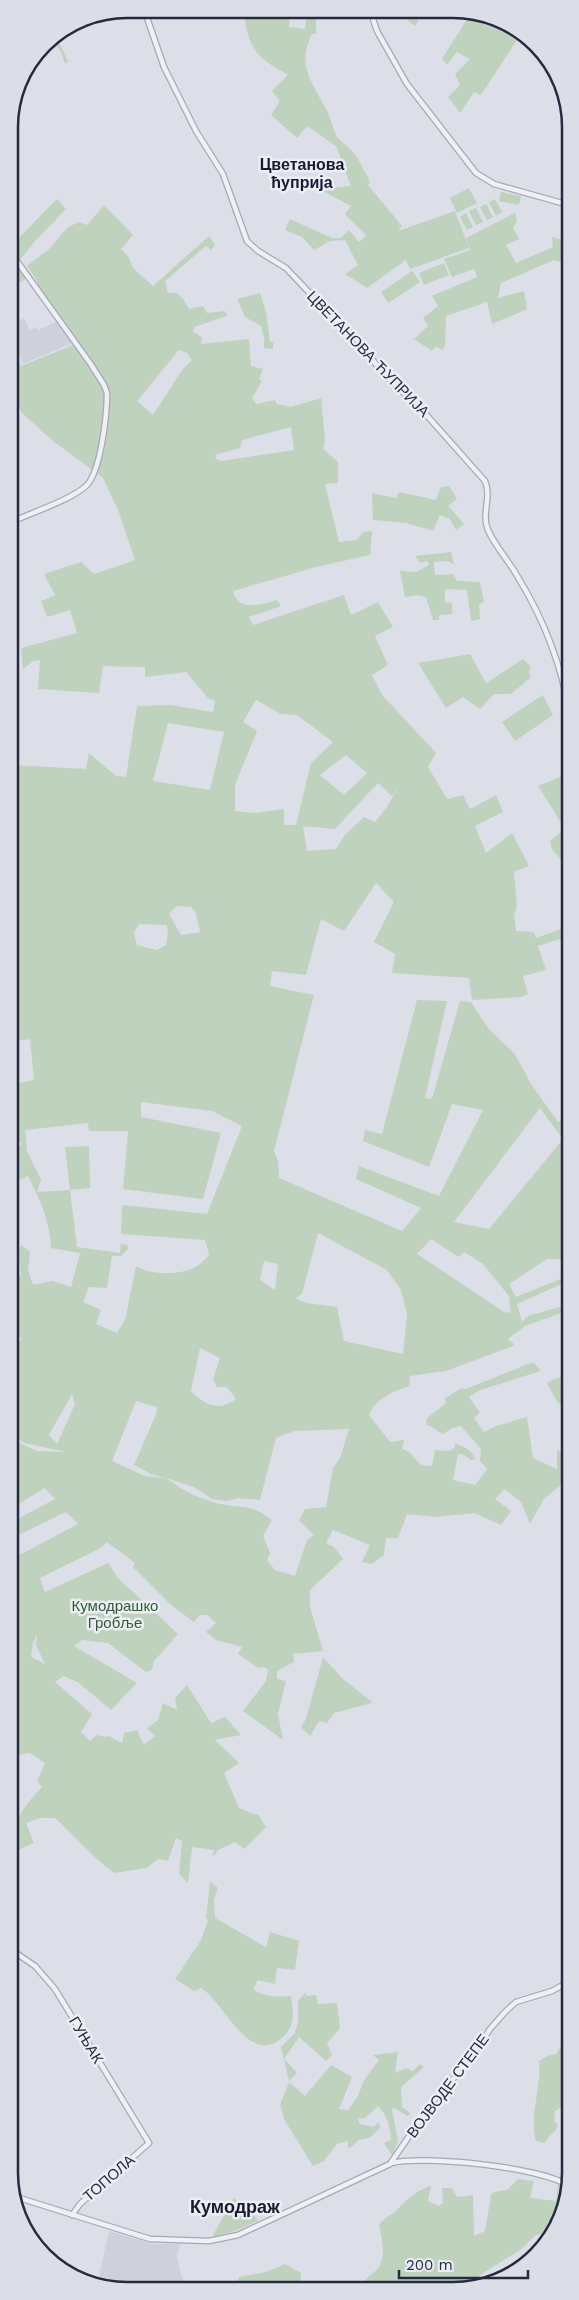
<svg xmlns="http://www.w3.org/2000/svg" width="579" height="2300" font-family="'Work Sans',sans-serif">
<rect width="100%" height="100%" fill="#dcdfe7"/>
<!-- built -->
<g fill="#ced1dc">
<path d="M24,318l6,12 6,-3 2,3 20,-9 17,21 -52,22 -10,-25 5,-3 -6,-12z"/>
<path d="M109,2231l43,13h28l-3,13 3,15 8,17h-85l-6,-3z"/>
</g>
<!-- green -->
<g fill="#bfd2bd" fill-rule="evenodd">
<path d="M245,10h45l-1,17 16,2 2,-19h9v24h-4c-16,32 0,48 14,75 5,8 6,18 10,26 4,7 12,11 17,17 7,9 12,20 17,30l-2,3 34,41 -4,5 57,-20 14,37 -59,21 -4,-9 -39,28 -22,-14 13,-9 -13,-25 -15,1 -16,9 -12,-13 -17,-7 5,-11 42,19h9l8,-8 10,12 7,-7 -21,-21 6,-8 -32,-17 32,-3 -15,-40 -29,-20 -10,12 -26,-23 9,-14 -8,-10 16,-16c-9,-6 -20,-11 -27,-18 -11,-10 -18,-33 -16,-47z"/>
<path d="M397,11h27l-9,15z"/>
<path d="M472,11l54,27 -7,-1 -38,58 -7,-3 -14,21 -12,-16 12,-12 -5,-11 15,-15 -13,-7 -10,13 -5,-6z"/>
<path d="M55,35l13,26 -3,3 -4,-13 -10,-11z"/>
<path d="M469,188l8,15 -20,10 -7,-15z"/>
<path d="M501,192l20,4 -2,9 -20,-4z"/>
<path d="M57,199l9,10 -31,32 -17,21 11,15 -20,12v-41z"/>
<path d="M495,199l7,13 -6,4 -7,-14z"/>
<path d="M486,204l7,13 -6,3 -7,-13z"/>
<path d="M104,205l29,30 -12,14 7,7 5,12 20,18 56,-50 6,9 -4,5 -5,-4 -41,35 3,12c13,-2 15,6 21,16l14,-3 4,7 18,-2 2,5 -33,11 -1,5 9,5 -1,7 48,-5 2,27 12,3 -4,10 3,2 -10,17 4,6 19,-4 2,4 14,3 30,-9 4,43 -2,8 15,13v21l-13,1 14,58 18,-2 6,-8 9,-1 -2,24 -54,12 -83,24c5,21 29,14 44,9l4,6 -32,11 4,8 91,-30 7,20 27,-13 15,25 -18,9 13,29 -16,10 10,20 54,58 -8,14 19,32 16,-4 7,14 26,-14 7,17 -28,14 11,27 26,-20 17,33 -15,6 3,35 -3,8 2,16 18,1 2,6 31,-11 -2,-16 5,-3v28l-32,10 8,24 -23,6 5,18 -7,3 -49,3 -3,-22 -77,-5 3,-19 -21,-12 20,-40 -18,-19 -32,48 -23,-12 -15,56 -34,-4 -2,15 44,9 -40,156 4,10 1,17 123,53 19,-23 -65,-29 3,-13 80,30 44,-86 -31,-6 -23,63 -66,-26 2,-11 17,4 35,-134 30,1 -22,97 7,1 28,-98 11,1 17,26 27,26 16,30 27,38 12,-6v143h-23l-38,25 7,13 54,-22v9h-8l-45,20 5,18 6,-6 42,-12v6l-45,16 -17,13 7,6 -69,26 -36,5 -1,10c-16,6 -33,12 -40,29l21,27 14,-2 -2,9 7,3 12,13 11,1 3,-16 15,1 5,-4v-4c9,5 16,5 20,16l-4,1 -7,-5 -6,-1 -5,26 22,5 12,-16 -7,-8 1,-12 -20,-23 -9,2 -9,6 -17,-10 1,-6 18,-14v-6l17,-10 4,1 67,-27 8,9 -61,19 -11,7 11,16 -6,5 10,14 12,-6 31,-9 6,41 24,11v-19l13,8v28l-7,-3 -19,16 -14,25 -9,-22 -16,-13 -10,10 16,12 -10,14 -27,-12 -38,4 -29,-3 -9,24h-12l-2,17 -12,9 -10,-2 8,-17 -37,-15 -7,13 8,4 9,12 -33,31v17l13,44 -30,3 1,8 -17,9v8l9,2 -8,33 5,26 -40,-29 23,-30 2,-11 -4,-3 -6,1 -20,-14 4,-7 -26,-7 -10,-8 10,-9 -9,-8h-7l-6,7 -23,-17 -38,-38 2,-4 -28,-21 -8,7 -59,29 5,14 63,-29 11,16 59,55 -24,27 -2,9 -6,2 -38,-29 -26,-3 -8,6 63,37 -26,27 -32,-27 -15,-7 -9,6 37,32 -11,18 9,9 7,-6 9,2 3,-1 13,7 2,-10 13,-3 7,15 11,-9 -8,-8 11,-8 5,-17 14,7 -2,-12 12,-13 24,38 14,-6 16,18 -26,5 24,23 -15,10 15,35 15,6h4l8,13 -22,22 -9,-7 -17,8 -5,7 1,-7 -22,-3 -4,36 -9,-9 3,-33 -6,-3 -8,23 -10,-2 -11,9 -33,5c-22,-16 -39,-37 -59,-55h-15l-14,5 8,20 -21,9 -3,-4c0,-22 16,-45 32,-61l-5,-6 8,-18 -15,-10 -13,2 1,-3 -8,-13v-179l68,-36 -12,-12 -56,27v-16l45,-24 -10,-11 -35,21v-70l27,12 29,1 -42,-9 -14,-9 -1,-90 13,-4 -13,-19v-46h12l-2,-23 2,-7 9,7 -2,18 5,15 20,-4 18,6 9,-34 -29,-5c-1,-26 -11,-49 -23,-72l-14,6 -5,-10v-18l4,1 9,-12 -13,-6v-65l4,12 21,-4 -4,-41 -21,3v-277l77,4 3,-16 27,23 10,1 11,-71 34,-1 42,7 2,-11 -7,-3 -22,-26 -41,5v-10l-42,-1 -4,27 -61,-4 2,-29 -7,1 -10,8 -2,-21 56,-15 -7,-23 -23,7 -6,-16 14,-6 -11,-21 37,-12 13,12 41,-14 -17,-50 -15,-32 -50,-37 -31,-28 -8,-14 -5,-9v-48l2,-1 10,25 52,-21 13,14 -51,-74 3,-3 -11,-16 22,-17 19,-22 11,-5 8,3zM179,350l8,3 5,7 -10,10 -29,45 -16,-14zM291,427l3,23 -73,11 -5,-2 -1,-4 25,-7 2,-8zM256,700l25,14 16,1 36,27 -22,21 -15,62h-12v-16l-28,4 -21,-2v-26l22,-54 -14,-9zM168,723l56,9 -14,58 -57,-9zM346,755l21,18 -23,22 -24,-20zM378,783l14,13 7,-10 -12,21 -12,15 -11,-5 -20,19 -8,13 -29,2 -4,-25 32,3zM177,906l14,1 5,6 4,19 -19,3 -12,-21zM139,924l28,1 1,7 -2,13 -10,5 -19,-5 -3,-12zM141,1102l71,9 30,15 -35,88 -85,-9 -1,29 84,6 4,14c-11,22 -54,24 -73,12l-11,54 -8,13 -21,-9 5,-14 -18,-8 6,-15 18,1 5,-32h9l8,-8 -2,-3 -6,-1 -1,9 -43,-6 -7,-57 20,-2 -1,-42 -24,1 5,43 -33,2 4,-12 -14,-29 -2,-21 63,-7 1,8h39l-5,58 80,10 18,-66 -80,-16zM540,1108l23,31 -74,90 -35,-7zM318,1233l69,37 14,20 6,24 -4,40 -59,-13 -7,-34 -31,-4 -10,-5 6,-4zM431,1239l28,18 5,-5 19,12 26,32 2,17 -7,-1 -87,-58zM264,1261l14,3 -3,26 -15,-10zM200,1348l20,10 -7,21 4,8h10l9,12c-18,13 -31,6 -45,-8zM72,1394l3,10 -18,40 -8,-9zM136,1401l21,6v5l-23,53 17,9 14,4 -20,-2 -33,-15zM349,1429l-9,29 -7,10 -7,39 -21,2 -6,11 15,15 -7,5 -12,36 -20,-6 -8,-10 3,-7 -7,-17 9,-16c-22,-17 -28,-11 -52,-16 -18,-4 -40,-15 -54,-26l28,9 18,12 15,2 12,-3 21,2 16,-62 18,-7zM37,1635l-1,10 9,19 -14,-7 2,-15z"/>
<path d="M476,208l7,14 -7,3 -7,-14z"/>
<path d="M466,213l7,14 -6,3 -7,-13z"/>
<path d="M515,213l2,9 -4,5 6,12 -13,6 10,18 37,-16 -1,-10 17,4 -1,23 -14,-4 -53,23 -3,15 26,-7 3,18 -35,15 -5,-22 -41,14 -1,30 -3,4 -6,-4 -4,5 -18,-12 14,-13 -5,-8 15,-12 -6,-10 45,-19 -3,-8 -22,8 -8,-18 26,-9 -4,-12z"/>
<path d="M444,263l5,12 -25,10 -5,-12z"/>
<path d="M412,271l8,11 -32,21 -7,-11z"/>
<path d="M260,293l6,19 4,30h3v7l-9,-1v-10l-3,-12 -16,-9 -8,-18z"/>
<path d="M449,486l8,13 -9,7 16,18 -8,6 -6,-11 -10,-4 -7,16 -27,-8 -33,-3 -1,-27 24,5 3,-6 37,8 5,-13z"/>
<path d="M451,552l3,13 -6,-4 -14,1 1,13 18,-1 4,7 23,1 4,20 -5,2 1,15 -9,2 -4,-31 -22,-1v13l7,1v11l-13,1v5h-6l-7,-23 -9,-2 -12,2 -5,-26 16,1 13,-7 -2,-4 -7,2 -5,-7z"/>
<path d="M470,654l16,29 37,-24 8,8 -2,5 2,5 -20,17h-17l-14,15 -17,-12 -17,11 -28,-45z"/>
<path d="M543,695l10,20 -38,26 -13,-19z"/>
<path d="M569,773v88l-5,1 -12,-12 -2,-9 15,-12 -27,-43z"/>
<path d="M568,1375l-2,36 -10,-11 -9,-17 7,-4z"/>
<path d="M323,1657l20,22 28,22 1,2 -38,10 -7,10 -8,-2 -9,15 -9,-9 5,-8z"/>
<path d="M210,1882l8,6 -4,11 1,19 51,29 4,-15 29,9 -4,29 -18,-2 -2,16 -17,-4 -5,9c11,8 25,8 38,7 2,18 5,29 -9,42 -33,29 -57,-35 -81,-50l-7,3 -19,-12 26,-39 7,-20 -2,-2z"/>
<path d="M306,1992v4l10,-1 2,9 19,-1 3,25 -13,15 5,12 -6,6 -27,-24 -15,22 13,14 -8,8 -8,-34 14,-14 3,-12v-20z"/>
<path d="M563,2044l1,16 6,3v47l-10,-2 -5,3 -1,10 4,4c-2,7 -10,11 -13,18l-9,-2c-7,-27 6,-54 3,-80l8,-5 9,-2z"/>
<path d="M398,2052l-3,21 11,-5 7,3 7,-7 4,3 -23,20 1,20 8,6 -2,3 -14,-8 -2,1 6,32 -5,13h-2l-7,-11 7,-3c0,-13 -4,-25 -13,-34l-13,12 -7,1 2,5 13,3 6,-5 1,6 -11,10 -11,2 -5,6 -5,2v-7l-11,3 -13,17 -11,5 -28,-45 -5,-16 9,-23 16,14 26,-31 21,12 -13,32 9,1 10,-14 6,-16 15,-20 -6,-5z"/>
<path d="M518,2179l16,2 -4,17 26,3 2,-17 10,6 -7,29 -7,11 -18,5 -16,15 -40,25 -15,15h-103c1,-14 13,-15 18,-25 6,-13 1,-28 -1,-40 5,-8 12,-9 18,-15 10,-11 19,-20 34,-24l-3,15 11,5 4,-3 -1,-15h10l5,9 16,-2 1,41 11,-5 6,-36 3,-3 13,-2z"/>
<path d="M234,2198l6,5 5,-2 13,20 -23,10 -21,6 -1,-2z"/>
<path d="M285,2264l16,9 -1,17 -65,-1 4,-12 27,-5z"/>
</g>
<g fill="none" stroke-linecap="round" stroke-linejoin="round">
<!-- minor casing -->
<g stroke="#a5a9b4" stroke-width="7">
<g id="minor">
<path d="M144,9l20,58 32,64 27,43 24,67 11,10 28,17 34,36 34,32 28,36 40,38 63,71c7,16 -4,33 3,49 8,18 22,32 31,49 25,41 42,85 50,132"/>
<path d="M370,10l7,21 30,53 69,89 18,11 75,21"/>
<path d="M9,250l81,113 14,22 3,8c0,21 -6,79 -21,93 -17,15 -56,27 -77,37"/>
<path d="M10,1949l25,17 20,23 94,154 -69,61 -8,11"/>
<path d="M391,2163c32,-8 151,4 178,23"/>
<path d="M13,2196l137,43 59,2 29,-6 152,-71 44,-64 37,-41 19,-30 16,-18 10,-9 36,-11 18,-10"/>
</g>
</g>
<!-- minor -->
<use href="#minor" stroke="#eff0f5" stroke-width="4.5"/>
</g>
<g text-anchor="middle" stroke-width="5" stroke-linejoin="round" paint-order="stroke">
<!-- street labels -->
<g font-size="15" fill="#252a3e" stroke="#ebeef5">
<text transform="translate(368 354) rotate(46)" y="5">ЦВЕТАНОВА ЋУПРИЈА</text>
<text transform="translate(86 2040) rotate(59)" y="5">ГУЊАК</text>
<text transform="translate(448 2086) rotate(-53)" y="5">ВОЈВОДЕ СТЕПЕ</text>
<text transform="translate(109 2178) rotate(-41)" y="5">ТОПОЛА</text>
</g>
<!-- park labels -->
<g font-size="15" fill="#335a32" stroke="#ebeef5">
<text x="115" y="1611">Кумодрашко<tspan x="115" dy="17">Гробље</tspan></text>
</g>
<!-- neighbourhood labels -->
<g font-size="16" font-weight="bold" fill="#181c2f" stroke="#ebeef5">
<text x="302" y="170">Цветанова<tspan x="302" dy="18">ћуприја</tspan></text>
</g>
<!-- quarter labels -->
<g font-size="18" font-weight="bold" fill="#181c2f" stroke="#ebeef5">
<text x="235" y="2213">Кумодраж</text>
</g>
</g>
<!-- crop -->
<path d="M0 0H579V2300H0ZM127 18H453A109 109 0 0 1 562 127V2173A109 109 0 0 1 453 2282H127A109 109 0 0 1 18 2173V127A109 109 0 0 1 127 18Z" fill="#dbdee6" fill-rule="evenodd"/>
<path fill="none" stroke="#252a3e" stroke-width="2.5" d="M127 18H453A109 109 0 0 1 562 127V2173A109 109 0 0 1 453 2282H127A109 109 0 0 1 18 2173V127A109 109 0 0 1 127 18Z"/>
<!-- scale -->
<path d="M399 2270v8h129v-8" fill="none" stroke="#252a3e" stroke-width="2.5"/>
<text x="406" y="2270" font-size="15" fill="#252a3e" stroke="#ebeef5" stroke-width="4" paint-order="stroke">200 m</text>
</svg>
